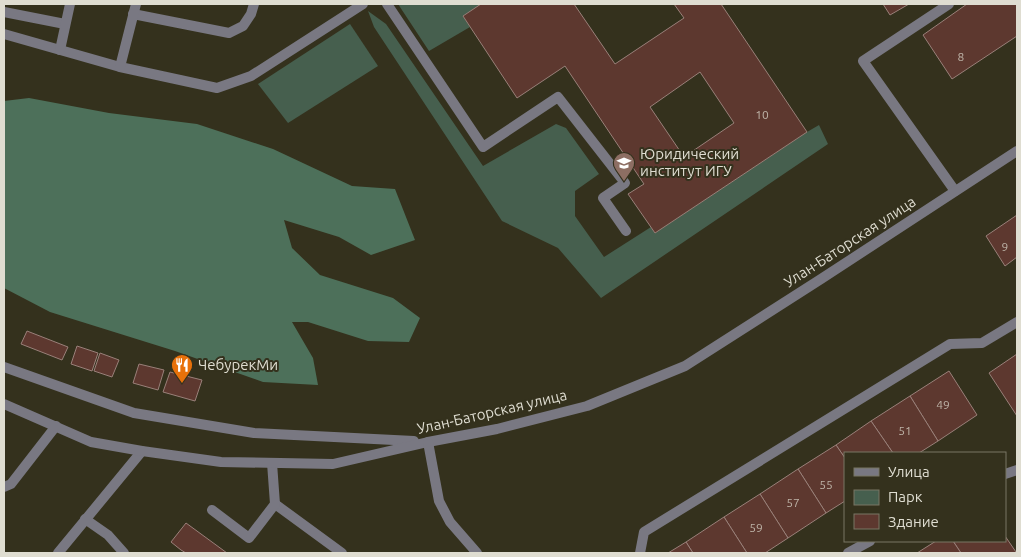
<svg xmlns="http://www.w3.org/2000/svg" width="1021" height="557" font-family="Ubuntu,sans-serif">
<rect width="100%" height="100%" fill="#34311d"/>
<!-- green -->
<g fill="#465f4e">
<path d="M398,4h83l-18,12 7,11 -41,24z"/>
<path d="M368,11l18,13 97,142 73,-42 10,4 33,46 -24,17v25l29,41 47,-30 4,6 152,-101 12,-7 9,19 -227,154 -43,-50 -56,-27 -128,-194z"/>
<path d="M350,24l28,42 -90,57 -30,-39z"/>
</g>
<!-- forest -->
<path fill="#4d705a" d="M29,98l80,15 88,11 76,25 79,37 43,3 20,51 -44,15 -32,-18 -55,-17 8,28 28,27 73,23 27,20 -11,24 -41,-1 -60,-19h-16l21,36 5,27 -55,-3 -88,-31 -125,-39 -46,-24v-187z"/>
<!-- building -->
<g fill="#5d382f" stroke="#998079" fill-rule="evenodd">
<path d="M481,4h93l41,60 69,-46 -10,-14h47l86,128 -152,101 -27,-39 16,-10 -79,-118 -48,32 -54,-82zM700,72l34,51 -50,34 -34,-50z"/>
<path d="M883,4h26l-19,11z"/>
<path d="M967,4h50v32l-65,43 -29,-44z"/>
<path d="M1017,215v42l-12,9 -19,-30z"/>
<path d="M27,331l41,16 -6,13 -41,-16z"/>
<path d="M77,346l21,7 -6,18 -21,-7z"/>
<path d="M100,353l19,7 -7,17 -18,-6z"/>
<path d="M1017,354v62l-28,-43z"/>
<path d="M139,364l25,6 -6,20 -25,-7z"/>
<path d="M949,371l28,44 -39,26 -28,-45z"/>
<path d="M170,372l32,8 -7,21 -32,-9z"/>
<path d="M910,396l28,45 -19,12h-26l-22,-32z"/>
<path d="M871,421l22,32h-48v5l-9,-13z"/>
<path d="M836,445l9,13v43l-19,12 -28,-44z"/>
<path d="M798,469l28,44 -38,25 -28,-44z"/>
<path d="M760,494l28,44 -23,15h-18l-23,-36z"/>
<path d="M724,517l23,36h-54l-7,-11z"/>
<path d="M186,523l41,30h-41l-5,-3 -10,-8z"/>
<path d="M1005,536l11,16 -2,1h-53l-8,-12h52z"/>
<path d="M936,541h17l8,12h-44z"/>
<path d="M686,542l7,11h-25z"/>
</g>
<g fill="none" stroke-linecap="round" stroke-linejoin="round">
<!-- service -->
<g stroke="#797882" stroke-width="10">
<path d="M387,4l96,143 75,-50 67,86 -22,15 23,33"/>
<path d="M949,4l-86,57 92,130"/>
<path d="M4,12l61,12"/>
<path d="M133,14l96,19 14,-7 8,-12 3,-10"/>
<path d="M4,34l116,33 97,21 34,-12 112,-72"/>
<path d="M60,50l10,-46"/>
<path d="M120,67l16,-63"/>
<path d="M1005,474l12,-4"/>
<path d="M4,487l7,-3 45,-58"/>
<path d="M275,504l67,49"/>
<path d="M212,510l37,28 26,-34 -3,-41"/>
<path d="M85,519l23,16 16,18"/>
<path d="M58,553l84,-102"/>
<path d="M640,553l4,-21 306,-188 32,-1 35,-21"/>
<path d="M848,553l22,-12"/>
</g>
<!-- tertiary -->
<g stroke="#797882" stroke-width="10">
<path d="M4,367l130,46 120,20 160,8"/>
<path d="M4,404l87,38 51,9 79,11 112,2 95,-22 69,-13 90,-23 98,-40 136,-87 196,-128"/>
<path d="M428,442l11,59 11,21 27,31"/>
</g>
</g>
<!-- icons -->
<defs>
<g id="university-pin" transform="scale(1.125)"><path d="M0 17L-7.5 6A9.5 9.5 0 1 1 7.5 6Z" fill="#8d6e63" stroke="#34311d"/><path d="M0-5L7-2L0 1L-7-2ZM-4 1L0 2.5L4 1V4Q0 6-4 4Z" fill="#fff"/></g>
<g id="restaurant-pin" transform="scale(1.125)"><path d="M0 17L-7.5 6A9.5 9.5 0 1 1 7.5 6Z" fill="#e8710a" stroke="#34311d"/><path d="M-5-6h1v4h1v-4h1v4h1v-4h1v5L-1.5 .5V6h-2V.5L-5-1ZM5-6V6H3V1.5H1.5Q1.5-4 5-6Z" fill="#fff"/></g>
</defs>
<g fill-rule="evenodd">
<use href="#university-pin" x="624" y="163"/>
<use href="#restaurant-pin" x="182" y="365"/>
</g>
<g text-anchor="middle" stroke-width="4" stroke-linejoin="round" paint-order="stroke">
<!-- number labels -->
<g font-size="12" fill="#beb4a8">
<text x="961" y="61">8</text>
<text x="762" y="119">10</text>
<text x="1005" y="251">9</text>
<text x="943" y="409">49</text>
<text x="905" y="435">51</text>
<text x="826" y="489">55</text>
<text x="793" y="507">57</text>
<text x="756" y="532">59</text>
</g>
<!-- poi labels -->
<g font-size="15" fill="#dfddd1" stroke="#34311d" text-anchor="start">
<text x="640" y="159">Юридический<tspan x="640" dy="17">институт ИГУ</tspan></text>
<text x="198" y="370">ЧебурекМи</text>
</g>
<!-- street labels -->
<g font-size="15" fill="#dfddd1" stroke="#34311d">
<text transform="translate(850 242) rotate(-33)" y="5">Улан-Баторская улица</text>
<text transform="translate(492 412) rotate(-13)" y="5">Улан-Баторская улица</text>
</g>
</g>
<!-- border -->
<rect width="1021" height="557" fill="none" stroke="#dfddd1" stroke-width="10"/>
<!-- legend -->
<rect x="844" y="452" width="162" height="90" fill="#34311d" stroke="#787665"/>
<rect x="854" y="468" width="25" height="8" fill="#797882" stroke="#787665"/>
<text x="888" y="477" font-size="15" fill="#dfddd1">Улица</text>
<rect x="854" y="490" width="25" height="15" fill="#465f4e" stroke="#787665"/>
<text x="888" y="502" font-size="15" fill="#dfddd1">Парк</text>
<rect x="854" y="514" width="25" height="15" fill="#5d382f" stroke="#787665"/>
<text x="888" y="527" font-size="15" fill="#dfddd1">Здание</text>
</svg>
